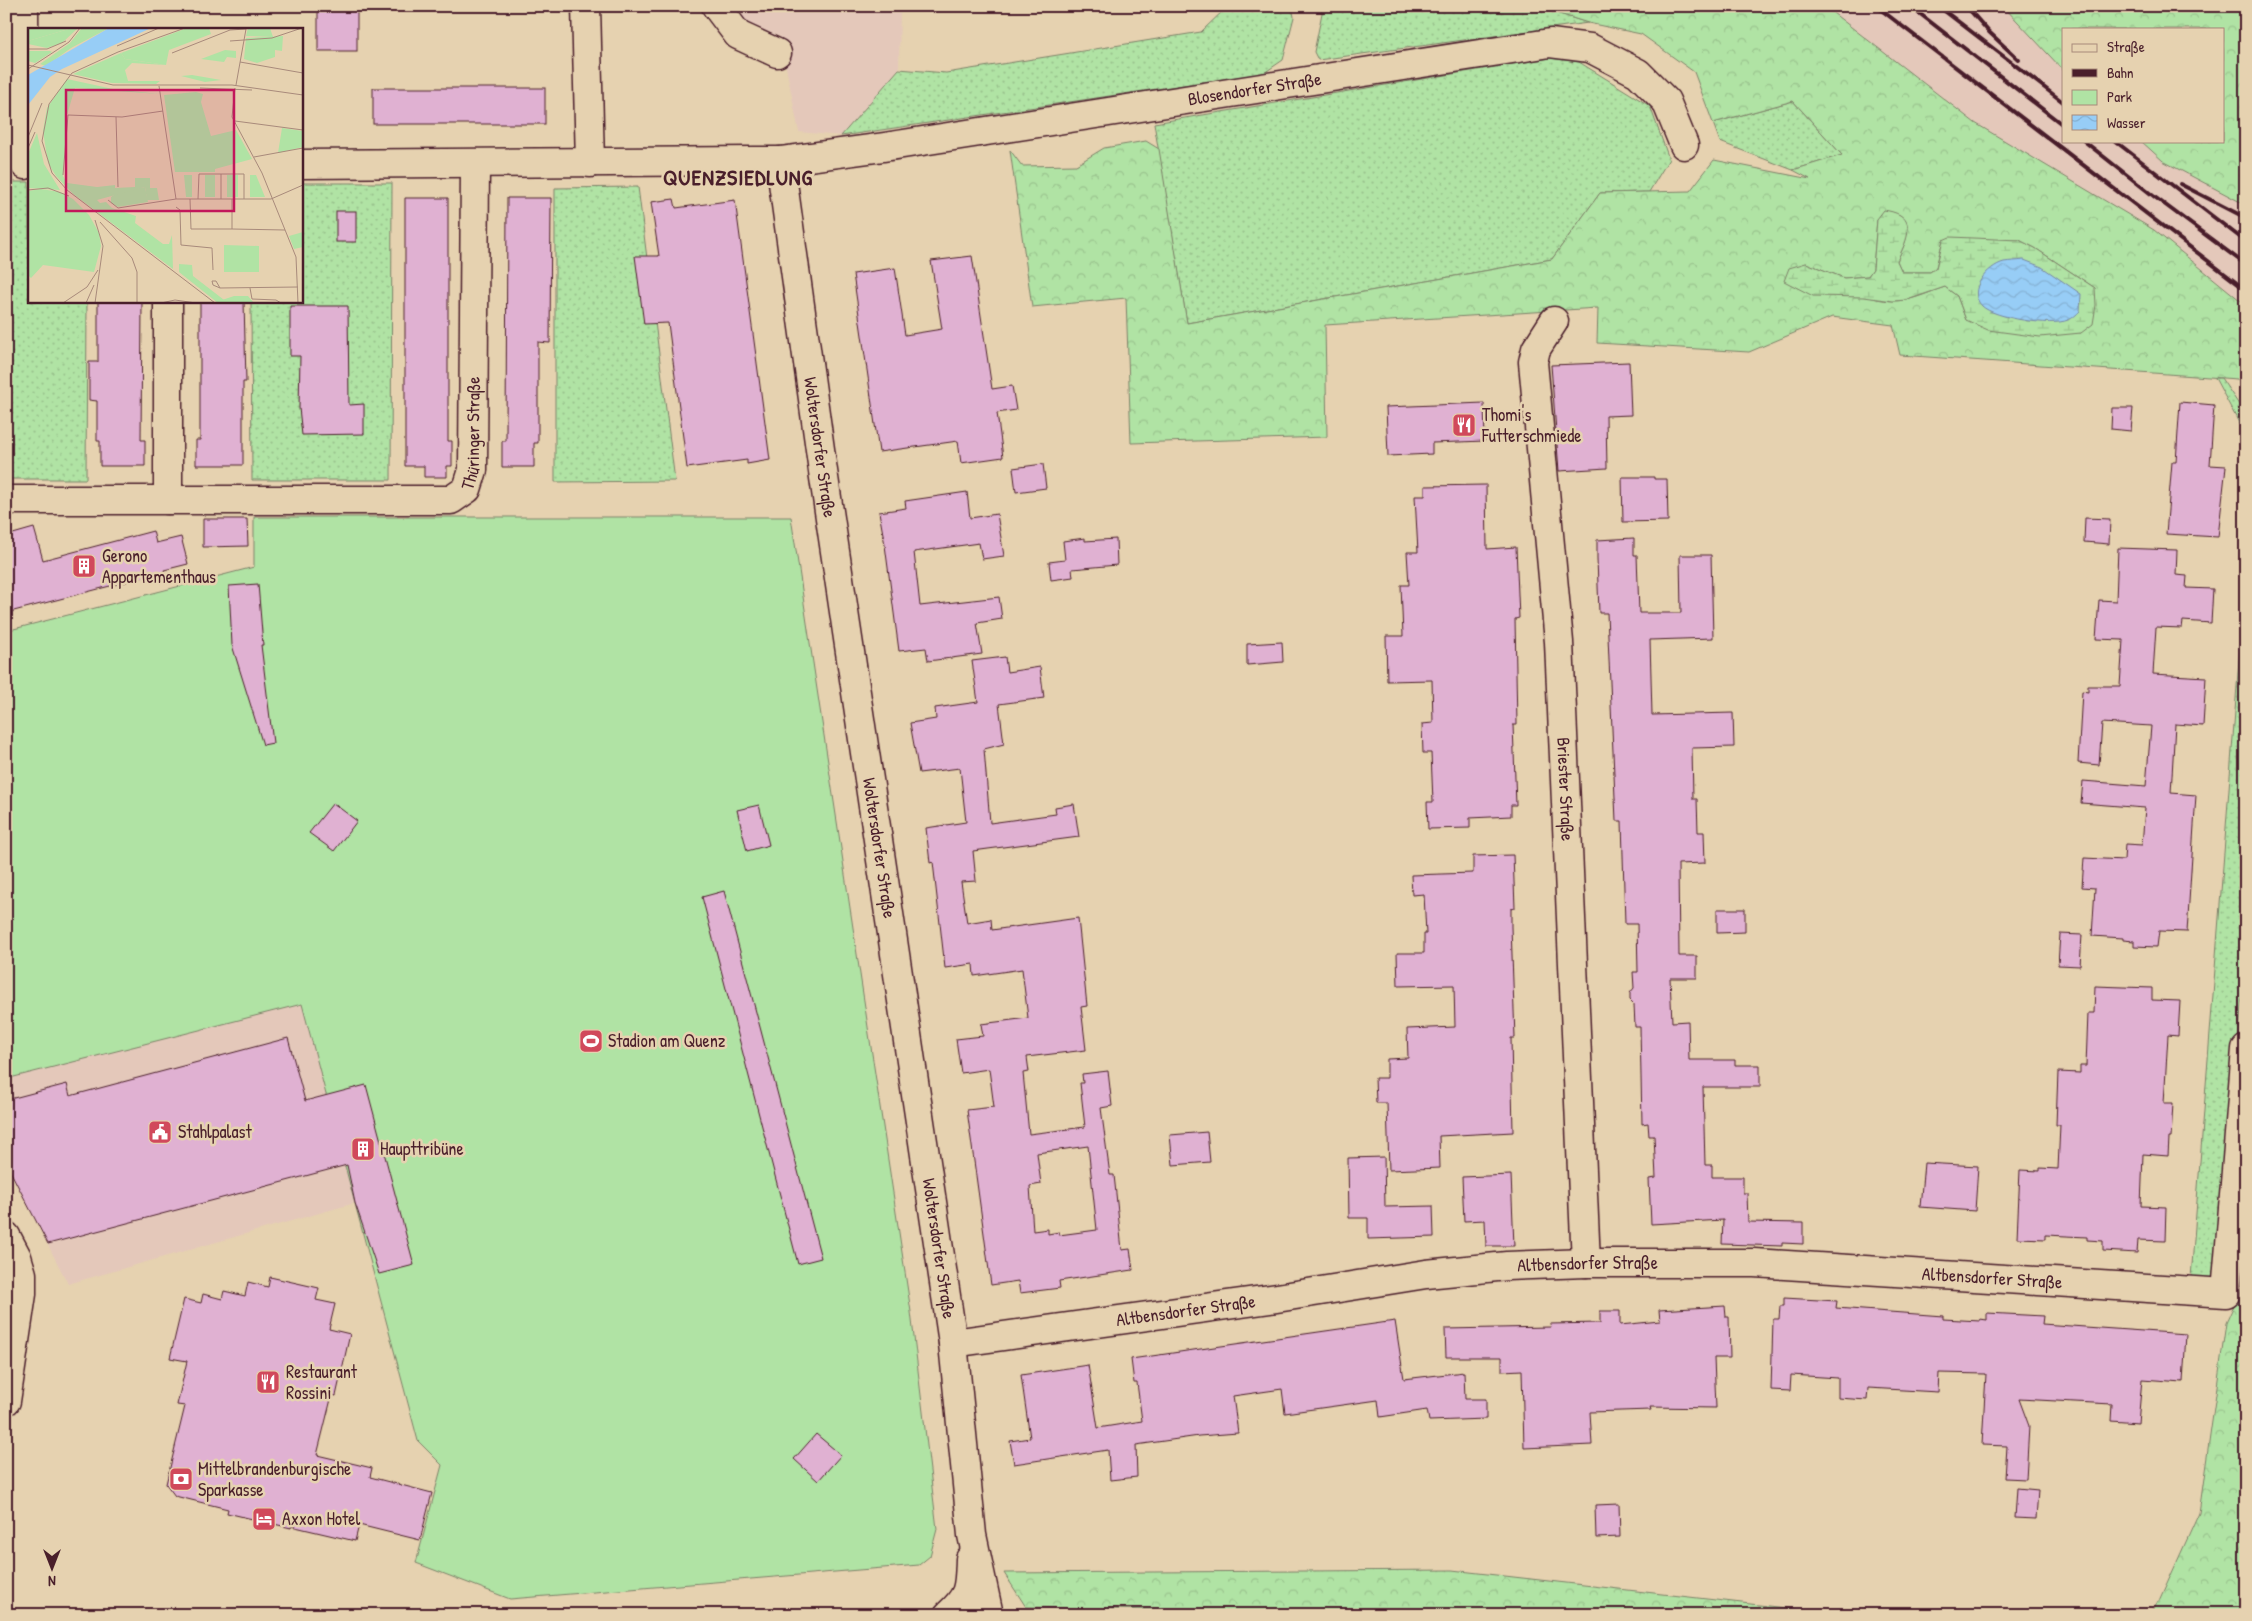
<svg xmlns="http://www.w3.org/2000/svg" width="2252" height="1621" font-family="'Patrick Hand',sans-serif">
<defs>
<pattern id="grass-dots" width="8" height="8" patternUnits="userSpaceOnUse" patternTransform="scale(1.25)"><rect width="8" height="8" fill="#b0e3a4"/><path d="M2 2h.1M6 6h.1" fill="none" stroke="#99c28d" stroke-width="1.8" stroke-linecap="round"/></pattern>
<pattern id="forest-crowns" width="20" height="18" patternUnits="userSpaceOnUse" patternTransform="scale(1.25)"><rect width="20" height="18" fill="#b0e3a4"/><path d="M2 6a3 3 0 1 1 6 0M12 15a3 3 0 1 1 6 0" fill="none" stroke="#99c28d"/></pattern>
<pattern id="wetland-marsh" width="20" height="14" patternUnits="userSpaceOnUse" patternTransform="scale(1.25)"><rect width="20" height="14" fill="#b0e3a4"/><path d="M1 5h8M5 5V1M11 12h8M15 12V8" fill="none" stroke="#99c28d"/></pattern>
<pattern id="water-waves" width="16" height="10" patternUnits="userSpaceOnUse" patternTransform="scale(1.25)"><rect width="16" height="10" fill="#97cdf6"/><path d="M0 5q4-4 8 0t8 0" fill="none" stroke="#84b0d3"/></pattern>
</defs>
<rect width="100%" height="100%" fill="#e6d2b0"/>
<filter id="ink" filterUnits="userSpaceOnUse"><feTurbulence type="fractalNoise" baseFrequency=".02" numOctaves="2"/><feDisplacementMap in="SourceGraphic" scale="10" xChannelSelector="R" yChannelSelector="G"/><feConvolveMatrix kernelMatrix="1 2 1 2 8 2 1 2 1" color-interpolation-filters="sRGB"/></filter>
<g filter="url(#ink)">
<!-- built -->
<g fill="#e4c8ba" fill-rule="evenodd">
<path d="M742,6h158l-1,63 -58,67 -42,-4 -19,-95 -38,-16z"/>
<path d="M1824,6h422v299l-92,-75 -179,-107zM2063,29h160v112h-160z"/>
<path d="M302,1004l53,199 -287,81 -62,-121v-84z"/>
</g>
<!-- grass -->
<g fill="url(#grass-dots)" stroke="#7d8168">
<path d="M1228,6h64l2,11 -11,43 -19,13 -423,63 58,-67 47,4 255,-41z"/>
<path d="M1320,6h214l54,17 -270,37 -4,-8 8,-39z"/>
<path d="M1550,58l29,4 71,44 19,53 -20,33 -49,1 -48,66 -365,64 -33,-200z"/>
<path d="M1793,101l49,54 -49,15 -73,-28 -7,-19z"/>
<path d="M6,182h23v119h58l-1,178h-80z"/>
<path d="M301,183h91l-1,297h-139l-1,-179h50z"/>
<path d="M638,187l37,294 -120,1v-294z"/>
<path d="M2215,378h6l25,37v21z"/>
<path d="M2246,570v373l-26,337 -29,-2z"/>
</g>
<!-- forest -->
<g fill="url(#forest-crowns)" stroke="#7d8168" fill-rule="evenodd">
<path d="M1534,6h290l151,117 179,107 92,75v86l-9,-12 -337,-24 -7,-30 -61,-8 -83,35 -152,-9 1,-35 -273,17 2,112 -196,6 -5,-145 -94,9 -22,-157 12,16 54,-1 28,-17 42,-7 13,8 28,174 365,-64 48,-66 90,-2 24,-31 96,19 -17,-9 49,-15 -49,-54 -80,22 -19,-51 -53,-38 -53,-11zM1900,215c14,15 4,30 -3,46l5,11h28l6,-5 7,-27h76l16,8 60,40 -14,45 -115,-13 -9,-24 -12,-9c-13,4 -27,11 -40,13 -37,6 -69,-19 -99,-37l38,15 24,-2 5,-7 4,-50z"/>
<path d="M2003,6h243v199l-83,-44 -22,-20h82v-112h-160v41z"/>
<path d="M2246,1214v401h-93l46,-102 27,-190 14,-31z"/>
<path d="M1452,1570l395,45h-485l-336,-8 -22,-34z"/>
</g>
<!-- wetland -->
<path fill="url(#wetland-marsh)" stroke="#7d8168" d="M1884,210c5,1 11,2 16,5 17,10 2,34 -3,46l5,11h28l6,-4 7,-28 7,-3 69,3 16,8 60,40 1,17 -3,19 -12,9 -41,4 -52,-7 -22,-10 -9,-24 -12,-9 -38,13 -14,1 -29,-4 -51,-1 -29,-15 5,-13 17,-5 38,15 24,-2 5,-7 4,-50z"/>
<!-- park -->
<path fill="#b0e3a4" stroke="#7d8168" d="M254,517h537l120,795 26,217 -7,27 -11,9 -409,34 -94,-36 26,-98 -24,-24 -116,-437 -296,75v-448l248,-64z"/>
<!-- water -->
<path fill="url(#water-waves)" stroke="#7887a5" d="M2024,260l18,7 39,27 -1,17c-3,3 -8,8 -12,9 -16,7 -74,-2 -86,-14 -16,-16 6,-40 22,-44 6,-1 13,-1 20,-2z"/>
<!-- building -->
<g fill="#e0b1d2" stroke="#4a1f2b" fill-rule="evenodd">
<rect x="318" y="6" width="39" height="45"/>
<rect x="373" y="88" width="172" height="36"/>
<path d="M405,198h43v243h4v25h-5v11h-23v-11h-19z"/>
<path d="M507,198h44l-1,145 -12,-1v101h-4v24h-32v-26h4z"/>
<path d="M674,199l2,9 59,-8 35,260 -23,4v-4l-60,8 -19,-145 -24,1 -9,-68h24l-8,-54z"/>
<rect x="336" y="211" width="20" height="31"/>
<path d="M972,256l20,133 20,-3 4,24 -19,3 6,44 -42,6 -3,-22 -79,11 -26,-178 42,-6 10,67 37,-6 -11,-68z"/>
<path d="M98,301h44l-1,139h4v26h-45v-25h-3v-40l-8,-1v-38h9z"/>
<path d="M200,301l44,1 2,80h-3v83h-47v-25h4z"/>
<path d="M290,306h58l1,99 15,-1v30l-62,1 -3,-27 1,-52h-10z"/>
<path d="M1629,362l2,53 -25,1 1,52 -48,3 -8,-106z"/>
<path d="M2180,402l34,3 -4,60 16,1 -8,71 -52,-3 6,-72h4z"/>
<path d="M1484,403l1,38 -53,2v11l-44,2 -2,-49z"/>
<path d="M2112,408h21l-2,23 -20,-2z"/>
<path d="M1043,464l3,24 -30,4 -3,-24z"/>
<path d="M1622,477h32v2h13l1,42 -45,1z"/>
<path d="M1486,485l1,64 29,-2 3,71 -4,1 2,106h-4l3,80h-5v11l-41,2v10l-42,1 -1,-27h6l-2,-49h-8l-1,-29 11,-1 -1,-43 -45,1 -1,-45h17l-2,-51h8l-2,-33h11l-3,-56h10v-10z"/>
<path d="M967,492l3,26 27,-4 7,42 -22,3 -3,-16 -65,9 6,54 79,-9 3,22 -25,4 5,31 -54,7 -2,-13 -27,3 -14,-106 -6,-33 27,-4 -1,-7z"/>
<path d="M2085,518l25,1 -1,25 -25,-2z"/>
<path d="M203,519h44l1,27 -45,1z"/>
<path d="M34,528l9,32 110,-29 3,12 25,-6 7,27 -24,6v2l-158,41v-77z"/>
<path d="M1085,538v3l31,-2 1,26 -45,4 1,8 -22,3 -2,-18 16,-2 -2,-19z"/>
<path d="M1634,538v17h3l2,58h42l-1,-58h31l2,83 -63,2 2,75 81,-2 1,34 -42,1 1,51h4l1,33h6l1,31 -27,1 1,92h18v22h-27l2,44 16,-1 1,39h46v5h25v22h-57l2,78h7v12h31v16h4l1,29 55,1v21l-21,-1v3l-60,-2 1,-24 -72,4 -2,-45 7,-1 -2,-42h-5l-1,-13 -6,1 -2,-97h-5l-1,-23 -4,-4v-7l4,-5 -1,-16h5l-1,-48h-12l-3,-103h-6l-9,-208h-8l-2,-55v-18z"/>
<path d="M2118,548l59,2 -1,25 11,1 -1,12 27,1 -2,34 -28,-2 -1,7 -26,-1 -3,47 53,3 -3,49 -28,-2 -4,69 25,2 -9,137 -28,-1 -2,16 -23,-1v-5l-11,-1v-2l-31,-2 3,-48 -13,-1 2,-29 40,2 1,-16 17,1 3,-37 -64,-5 2,-22 63,5 5,-60 -49,-3 -3,42 -21,-2 4,-72 6,1v-6h32l3,-46 -27,-1 3,-39 17,1z"/>
<path d="M258,584l5,61h-2l12,98 -10,2 -31,-100 -3,-59z"/>
<path d="M1282,642l1,20 -36,3v-21z"/>
<path d="M1005,657l2,15 33,-5 4,31 -45,6 5,40 -20,5 6,74 66,-9 -1,-7 19,-3 5,33 -106,14 3,30 -15,1 6,41 24,-4 1,11 86,-12 9,88 -6,1 5,43 -59,7 2,15 -6,1 6,61 56,-7 -5,-44h3l-1,-9 26,-3 4,35 -11,2 9,67h4l8,75 8,-1 3,21 -74,11 1,7 -40,5 -2,-12 -27,4 -24,-175 27,-3 -5,-38 -28,4 -5,-34 27,-3 -2,-12 47,-6 -6,-49 -48,7 -1,-12 -28,4 -12,-106 -3,1 -4,-35 40,-6 -6,-54 -41,5 -9,-50 26,-4 -1,-11 43,-6 -6,-41zM1088,1146l9,84 -38,5v-3l-11,2v-5l-15,2 -3,-45 11,-2 -4,-31z"/>
<path d="M333,803l24,18 -23,30 -25,-18z"/>
<path d="M759,805l10,40 -22,6 -10,-41z"/>
<path d="M1513,855l2,53 -4,1v18l4,111h-4l2,94 -74,4 1,32 -51,2 -2,-67h-11l-1,-25h12v-19l21,-1 -1,-29 48,-2 -1,-42 -56,1 -1,-33h27v-19h2l-2,-40 -12,1 -1,-20 62,-2v-17z"/>
<path d="M724,891l97,367 -23,6 -96,-367z"/>
<path d="M1717,909h28v23l-28,1z"/>
<path d="M2060,934l22,1 -2,31 -22,-1z"/>
<path d="M2095,986l57,2v12l28,1 -2,35 -10,-1 -4,68h9l-2,35h-2l-1,18 -25,-2 -2,52 25,1 -1,34 -27,-1 -1,13 -34,-2v-10l-16,-1v-3l-41,-2v4l-29,-1 3,-68 20,1v-3l18,1 2,-44h-4l2,-53 22,1v-7h6l2,-53h6z"/>
<path d="M288,1038l17,63 61,-16 48,180 -35,9 -24,-71 -8,-38 -299,79 -42,-81v-63l61,-16 3,12z"/>
<path d="M1207,1132l3,30 -37,3 -3,-30z"/>
<path d="M1384,1157l1,50 48,-1 1,31 -66,2v-21h-19l-1,-60z"/>
<path d="M1924,1163l54,3 -3,45 -55,-4z"/>
<path d="M1511,1175l3,71h-28l-1,-26 -21,1 -2,-44z"/>
<path d="M270,1277l49,11 -3,12 19,4 -6,25 21,5 -14,62 -4,-1 -15,60 55,13 -2,9 62,16 -12,47 -61,-15 -4,16 -64,-15v2l-64,-15 1,-4 -53,-13 -9,-12 19,-78 -8,-1 10,-44 -17,-3 14,-59 17,4 2,-9 19,5 2,-8 21,5 3,-14 20,5z"/>
<path d="M1784,1298l53,3 -1,7 107,8v3l37,2v-2l7,1v-7l56,3 -1,8 144,10 -3,48 -41,-3 -4,44 -27,-2 1,-17 -93,-5 10,27 -3,53 -21,-1 2,-32 -25,-1 4,-71 -47,-1 -1,19 -70,-4 -1,12 -29,-2v-20l-47,-3 -1,16 -19,-1 2,-71h6l1,-13h4z"/>
<path d="M1725,1306l1,11h3l1,41h-16l2,50 -66,-1 1,3 -61,2 2,33 -68,3 -2,-78 -20,1v-14h-56l-1,-28 106,-2 -1,-3 50,-1v-12h20v14l40,-4 -1,-11z"/>
<path d="M1395,1321l9,58 60,-7 1,27h21v20l-57,2 -2,-11 -47,7 -2,-17 -93,13 -3,-24 -49,7 5,37 -39,3 -63,9 1,32 -27,3 -2,-30 -94,14 -4,-23 20,-3 -9,-63 67,-10 10,63 44,-7 -5,-38h-3l-3,-24z"/>
<path d="M816,1434l25,21 -23,26 -24,-22z"/>
<path d="M2017,1488l21,2 -2,29 -21,-1z"/>
<path d="M1619,1504l1,33 -24,1 -1,-33z"/>
</g>
<g fill="none" stroke-linecap="round" stroke-linejoin="round">
<!-- minor casing -->
<g stroke="#4a1f2b" stroke-width="31">
<g id="minor">
<path d="M24,6l1,159"/>
<path d="M586,6l4,157"/>
<path d="M716,6l22,29 39,18"/>
<path id="s1" d="M780,161l43,310 130,872 19,192 17,80"/>
<path id="s2" d="M301,164l454,-3h25l104,-14 666,-104 40,5 48,25 28,28 18,44"/>
<path d="M168,301v199"/>
<path id="s3" d="M1554,321l-18,28 -3,13 26,280 27,621"/>
<path id="s4" d="M6,500h445l16,-11 6,-19 2,-306"/>
<path d="M6,1236l11,21 5,17v20l-16,107"/>
<path id="s5" d="M953,1343l324,-45 149,-24 81,-8 79,-3h168l472,30 20,-244"/>
<path d="M948,1615c22,-20 21,-27 22,-56"/>
</g>
</g>
<!-- minor -->
<use href="#minor" stroke="#e6d2b0" stroke-width="28"/>
<!-- rail -->
<g stroke="#4a1f2b" stroke-width="4">
<path d="M1876,6l370,284"/>
<path d="M1910,6l153,119"/>
<path d="M1938,6l125,96"/>
<path d="M1966,6l23,26 30,28"/>
<path d="M2084,141l72,57 90,67"/>
<path d="M2115,141l131,101"/>
<path d="M2180,184l66,34"/>
</g>
</g>
</g>
<!-- icons -->
<defs>
<g id="restaurant-square" transform="scale(1.25)"><rect x="-9" y="-9" width="18" height="18" rx="4" fill="#d1495b" stroke="#e6d2b0"/><path d="M-5-6h1v4h1v-4h1v4h1v-4h1v5L-1.5 .5V6h-2V.5L-5-1ZM5-6V6H3V1.5H1.5Q1.5-4 5-6Z" fill="#fff"/></g>
<g id="building-square" transform="scale(1.25)"><rect x="-9" y="-9" width="18" height="18" rx="4" fill="#d1495b" stroke="#e6d2b0"/><path d="M-4-6H4V6H1V3H-1V6H-4ZM-2.5-4.3h1.7v1.8h-1.7ZM.8-4.3h1.7v1.8H.8ZM-2.5-1h1.7V.8h-1.7ZM.8-1h1.7V.8H.8Z" fill="#fff"/></g>
<g id="stadium-square" transform="scale(1.25)"><rect x="-9" y="-9" width="18" height="18" rx="4" fill="#d1495b" stroke="#e6d2b0"/><path d="M0-5a6.5 5 0 1 0 0 10a6.5 5 0 1 0 0-10ZM-3.5-1.8h7v3.6h-7Z" fill="#fff"/></g>
<g id="civic-square" transform="scale(1.25)"><rect x="-9" y="-9" width="18" height="18" rx="4" fill="#d1495b" stroke="#e6d2b0"/><path d="M-.6-6.5H3V-4.5H.6V-3L4-1V1h2V6H-6V1h2V-1L-.6-3ZM-1.2 2.5V6h2.4V2.5Z" fill="#fff"/></g>
<g id="bank-square" transform="scale(1.25)"><rect x="-9" y="-9" width="18" height="18" rx="4" fill="#d1495b" stroke="#e6d2b0"/><path d="M-6-4H6V4H-6ZM0-2.3a2.3 2.3 0 1 0 0 4.6a2.3 2.3 0 1 0 0-4.6Z" fill="#fff"/></g>
<g id="hotel-square" transform="scale(1.25)"><rect x="-9" y="-9" width="18" height="18" rx="4" fill="#d1495b" stroke="#e6d2b0"/><path d="M-6-4.5h1.5V1H6V5H4.5V3h-9V5H-6ZM-4 0a1.8 1.8 0 1 1 3.6 0ZM.5 0V-2.5h3Q6-2.5 6 0Z" fill="#fff"/></g>
</defs>
<g fill-rule="evenodd">
<use href="#restaurant-square" x="1464" y="425"/>
<use href="#building-square" x="84" y="566"/>
<use href="#stadium-square" x="591" y="1041"/>
<use href="#civic-square" x="160" y="1132"/>
<use href="#building-square" x="363" y="1149"/>
<use href="#restaurant-square" x="268" y="1382"/>
<use href="#bank-square" x="181" y="1479"/>
<use href="#hotel-square" x="264" y="1519"/>
</g>
<g text-anchor="middle" stroke-width="5" stroke-linejoin="round" paint-order="stroke">
<!-- street labels -->
<g font-size="18" fill="#4a1f2b" stroke="#e6d2b0">
<text dy="6" stroke="none"><textPath href="#s2" startOffset="959">Blosendorfer Straße</textPath></text>
<text dy="6" stroke="none"><textPath href="#s4" startOffset="521">Thüringer Straße</textPath></text>
<text dy="6" stroke="none"><textPath href="#s1" startOffset="289">Woltersdorfer Straße</textPath></text>
<text dy="6" stroke="none"><textPath href="#s3" startOffset="475">Briester Straße</textPath></text>
<text dy="6" stroke="none"><textPath href="#s1" startOffset="694">Woltersdorfer Straße</textPath></text>
<text dy="6" stroke="none"><textPath href="#s1" startOffset="1099">Woltersdorfer Straße</textPath></text>
<text dy="6" stroke="none"><textPath href="#s5" startOffset="640">Altbensdorfer Straße</textPath></text>
<text dy="6" stroke="none"><textPath href="#s5" startOffset="1045">Altbensdorfer Straße</textPath></text>
<text dy="6" stroke="none"><textPath href="#s5" startOffset="235">Altbensdorfer Straße</textPath></text>
</g>
<!-- poi labels -->
<g font-size="18" fill="#4a1f2b" stroke="#e6d2b0" text-anchor="start">
<text x="1482" y="421">Thomi's<tspan x="1482" dy="21">Futterschmiede</tspan></text>
<text x="102" y="562">Gerono<tspan x="102" dy="21">Appartementhaus</tspan></text>
<text x="608" y="1047">Stadion am Quenz</text>
<text x="178" y="1138">Stahlpalast</text>
<text x="380" y="1155">Haupttribüne</text>
<text x="286" y="1378">Restaurant<tspan x="286" dy="21">Rossini</tspan></text>
<text x="198" y="1475">Mittelbrandenburgische<tspan x="198" dy="21">Sparkasse</tspan></text>
<text x="282" y="1525">Axxon Hotel</text>
</g>
<!-- district labels -->
<g font-size="22" font-weight="bold" letter-spacing="1" fill="#4a1f2b" stroke="#e6d2b0">
<text x="738" y="185">QUENZSIEDLUNG</text>
</g>
</g>
<!-- overview -->
<g transform="translate(28 28)">
<rect width="275" height="275" fill="#e6d2b0"/>
<path d="M44,0h6l-16,15 -15,5 -19,-4v-3zM73,0h8l-38,20 -25,18 -6,-2 30,-21zM159,0h22l2,6 -42,16 -3,15 -41,-6 -4,-6zM220,0h22l3,9 -27,-1zM255,8l-1,15 -7,-1v7l-18,6 -13,-4 2,-21zM197,22l11,1v7l-9,-1 -3,5 -23,-3zM254,100l21,3v16l-25,6zM156,147h8v22h-6zM177,147h10v22h-10zM199,147h11v22h-11zM222,147h6l9,22h-15zM117,159l3,15 -30,5 -7,-4v-6l7,-5zM275,204v15l-9,2 -5,-13zM196,217l35,1v26h-35zM206,268h14l6,7h-26l-6,-3z" fill="#b0e3a4"/>
<path d="M0,0h44l-44,13zM54,0h19l-30,16 -1,-1zM0,23h22l2,1 -17,11 -7,-2zM93,25l4,6 41,6 -34,-2 -7,7 3,11h32l-4,3 -44,-1 -39,-9zM164,47l29,5 -16,2 -24,-6zM39,51l46,10 46,5 -84,-6 -8,27 -4,61 4,7 30,4 18,-2v3l20,-1v-9h15v10h7l2,12h-12l-2,-13 -48,13 3,3 6,-1 6,6 24,8 -1,7 28,21h6l3,-9 1,34 -100,-75 -17,-18 -8,-13 -5,-32 4,-23zM9,105l7,31 16,26 -32,-2v-34zM13,161l19,3 13,7 16,16 10,18 2,13 -7,26 -51,-7 -12,13 -3,-3v-84zM151,236l13,1 1,11 35,27h-10l-39,-31z" fill="#b0e3a4"/>
<path d="M168,64l7,2 -2,8 10,34 25,-6 16,29 -37,10v3h-40l-11,-77z" fill="#b0e3a4"/>
<path d="M81,0h42l-89,41 -12,8 -22,28v-30z" fill="#97cdf6"/>
<path fill="none" stroke="#a88a7b" stroke-width="1" d="M157,0l-67,24 -46,21 -23,31 -7,37 10,32 15,17 148,113M202,13l42,-3 30,-10M89,18l42,-18M0,21h19l19,-8M144,25l58,-23 16,-1M212,34l63,11M0,37l85,20h119l71,10M0,41l41,-27 11,-14M208,57l10,-56M131,58l17,113M172,60l52,2M207,60l-3,29 30,56 34,84 2,46M88,89l2,70M207,93l68,9M0,109l14,-34M0,120l7,-16M226,129l49,-9M193,146v25M35,147l5,-60 54,2 41,-6M0,162l20,-2 21,8M162,171l1,30h41v-30M170,171l1,-25h45v25M80,172l10,8 58,-9h95l32,-14M148,179l4,3 1,35 31,3 1,22M72,194l32,36 5,14v31M204,201l53,1M184,253h4l4,7 -7,-3zM192,260l78,-1M222,260l2,11 24,1 5,3M35,275l24,-16 11,-17M58,275l8,-18M67,275l8,-57 -8,-26M133,275l14,-3 21,3"/>
<path fill="#c2185b" fill-opacity="0.15" stroke="#c2185b" stroke-width="2.5" d="M38,62h168v121h-168z"/>
<rect width="275" height="275" fill="none" stroke="#4a1f2b" stroke-width="2.5"/>
</g>
<!-- margin -->
<rect width="2252" height="1621" fill="none" stroke="#e6d2b0" stroke-width="25"/>
<rect x="12" y="12" width="2227" height="1596" fill="none" stroke="#4a1f2b" stroke-width="2" filter="url(#ink)"/>
<!-- legend -->
<rect x="2062" y="28" width="162" height="115" fill="#e6d2b0" stroke="#a88a7b"/>
<rect x="2072" y="44" width="25" height="8" fill="#e6d2b0" stroke="#a88a7b"/>
<text x="2107" y="52" font-size="15" fill="#4a1f2b">Straße</text>
<rect x="2072" y="69" width="25" height="8" fill="#4a1f2b" stroke="#a88a7b"/>
<text x="2107" y="78" font-size="15" fill="#4a1f2b">Bahn</text>
<rect x="2072" y="90" width="25" height="15" fill="#b0e3a4" stroke="#a88a7b"/>
<text x="2107" y="102" font-size="15" fill="#4a1f2b">Park</text>
<rect x="2072" y="115" width="25" height="15" fill="url(#water-waves)" stroke="#a88a7b"/>
<text x="2107" y="128" font-size="15" fill="#4a1f2b">Wasser</text>
<!-- north arrow -->
<g transform="translate(52 1568) rotate(180)" stroke="#e6d2b0" stroke-width="4" paint-order="stroke">
<path d="M0-4L9 19L0 12L-9 19Z" fill="#4a1f2b"/>
<text y="-8" font-size="14" font-weight="bold" text-anchor="middle" fill="#4a1f2b">N</text>
</g>
</svg>
